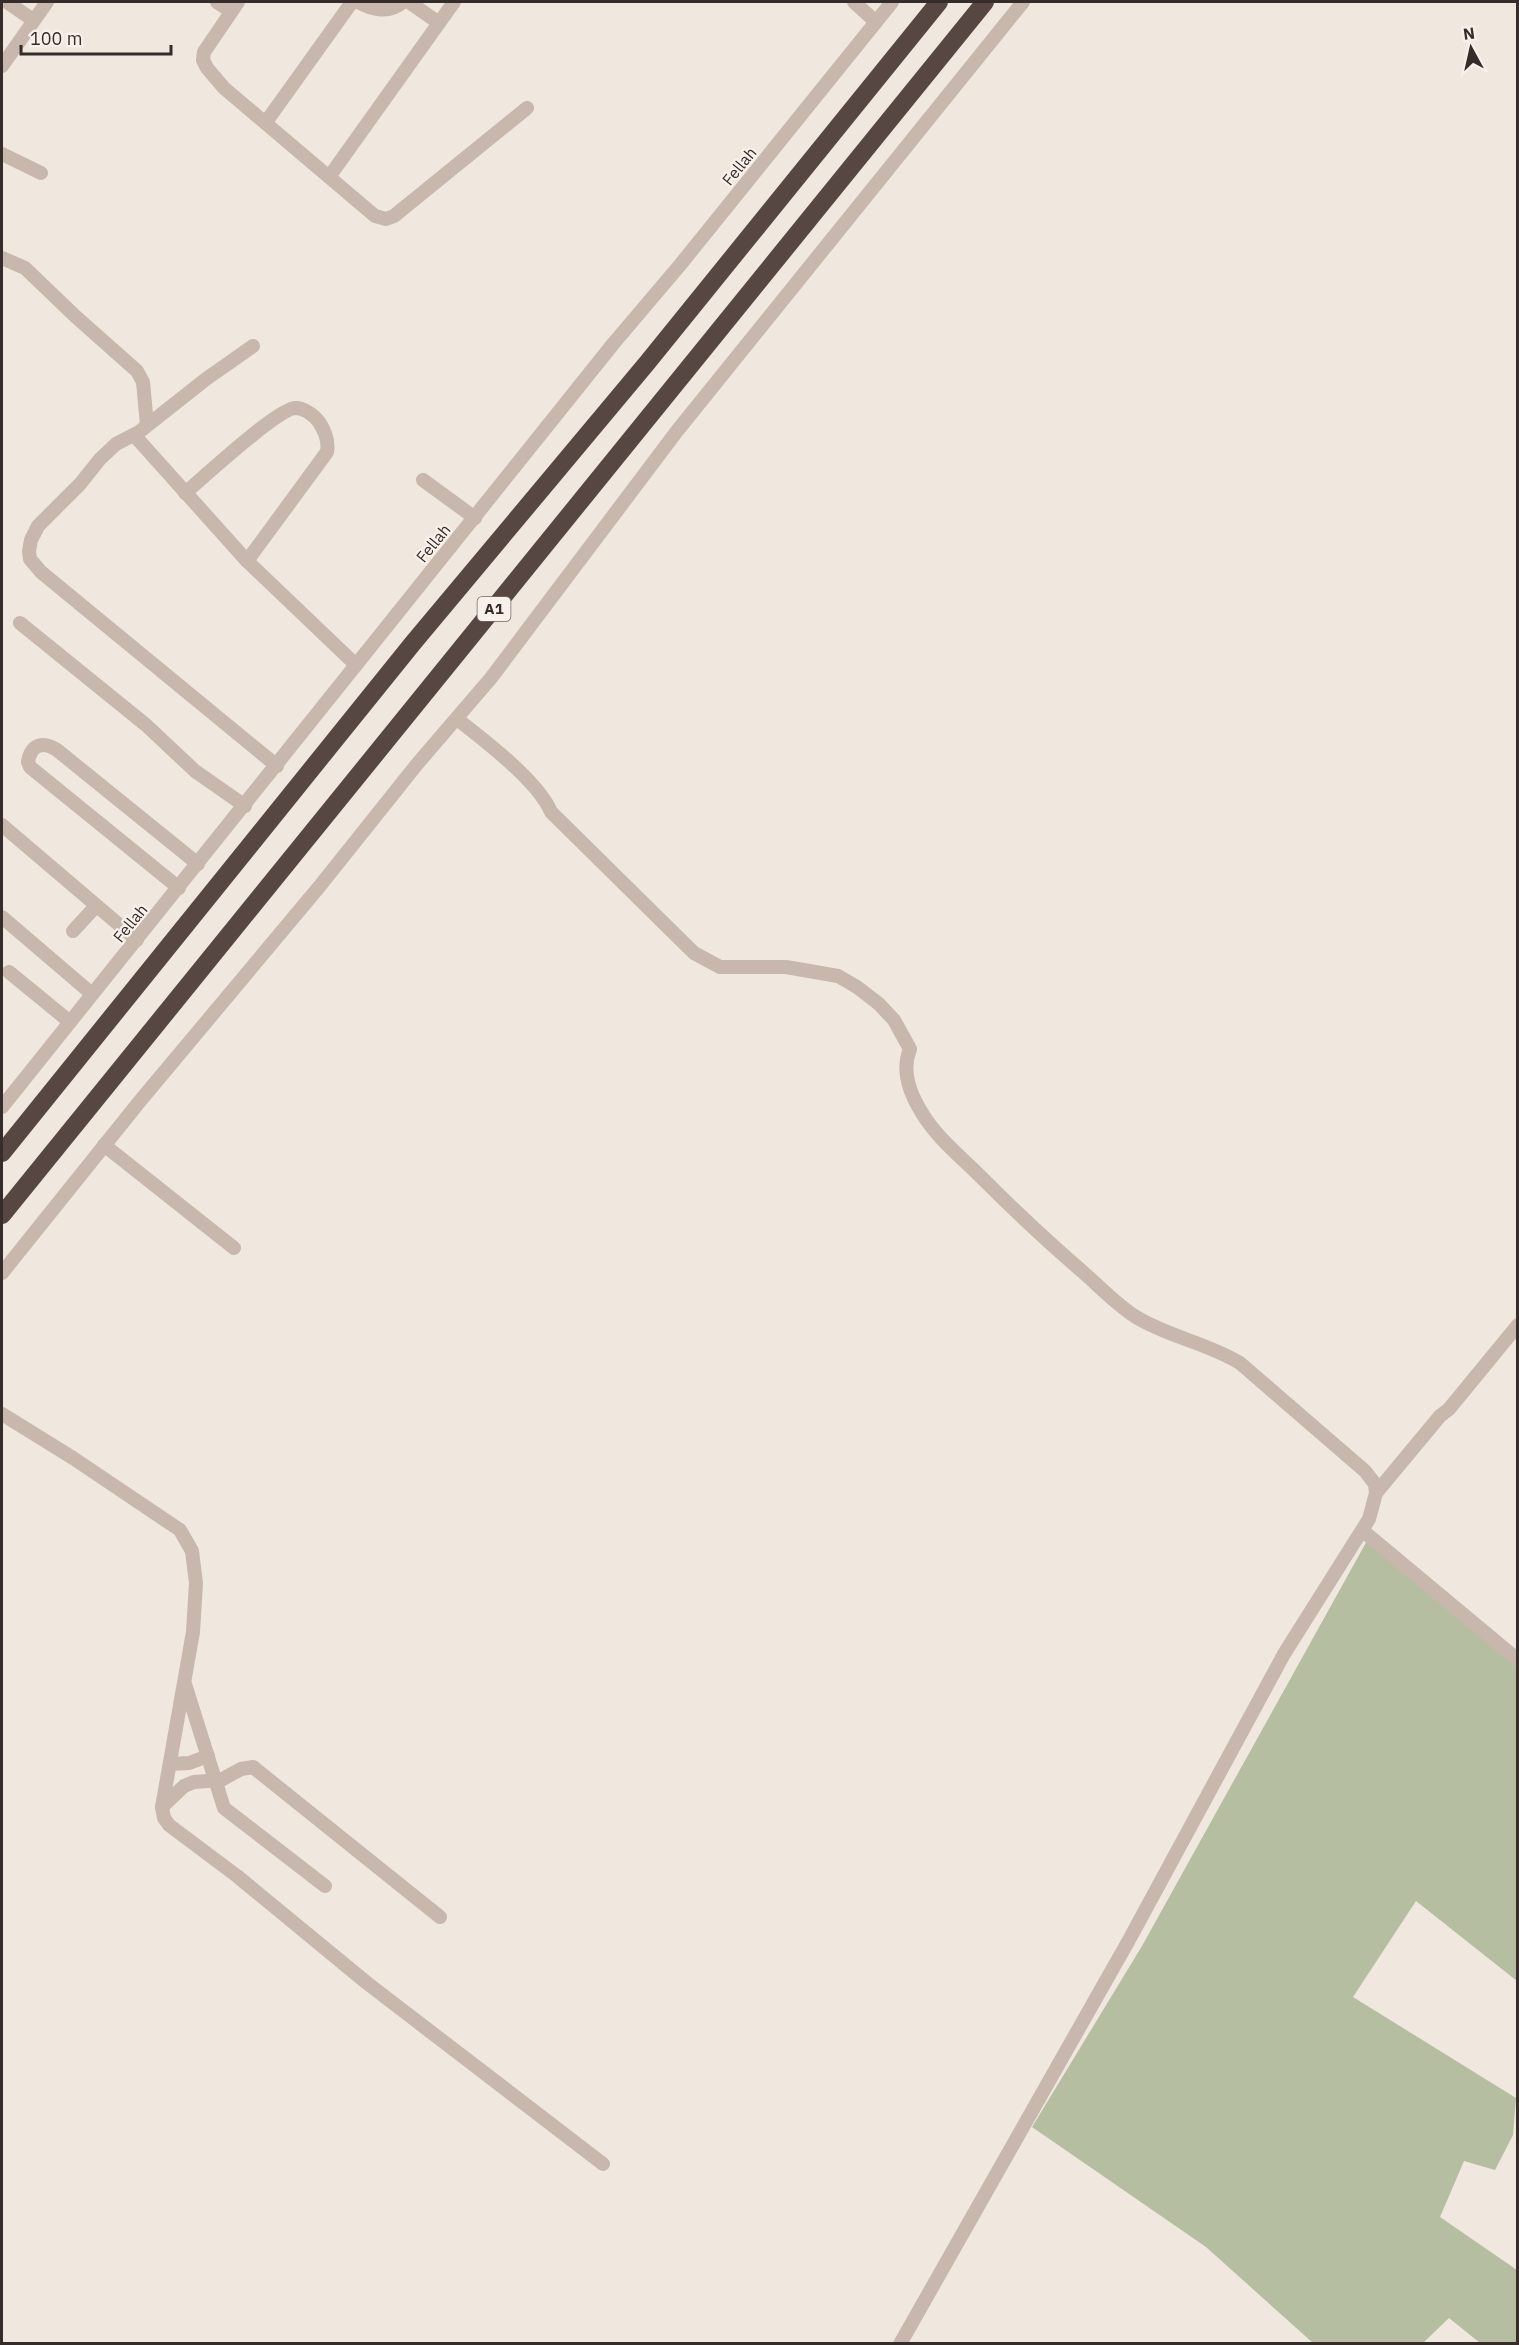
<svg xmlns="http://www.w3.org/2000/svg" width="1519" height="2345" font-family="'IBM Plex Sans',sans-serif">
<rect width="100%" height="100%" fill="#f0e7df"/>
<!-- grass -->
<path fill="#b5bea1" d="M1368,1539l149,125v317l-101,-80 -63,96 163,101 -3,37 -18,35 -31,-9 -24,56 77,53v73h-37l-31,-25 -26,25h-110l-107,-96 -174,-120 110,-181z"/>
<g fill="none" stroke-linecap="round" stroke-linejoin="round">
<!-- minor -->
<g stroke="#c7b7ac" stroke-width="14">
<path d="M7,2l26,18"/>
<path d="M217,2l14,9"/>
<path d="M238,2l-34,50 -1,8 4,8 17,20 105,89 125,-175"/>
<path d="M358,2c14,8 31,12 45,0"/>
<path d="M409,2l30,21"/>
<path d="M854,2l22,20"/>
<path d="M2,66l45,-64"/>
<path d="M266,122l86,-120"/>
<path d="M2,154l39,19"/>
<path d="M329,177l46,39 11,3 8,-3 133,-108"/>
<path d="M2,258l23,10 50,48 62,55 6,11 4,43"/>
<path d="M253,346l-47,33 -67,53 -23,12 -16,15 -20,25 -42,42 -7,14 -2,11 1,8 11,13 236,194"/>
<path d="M134,435l113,126 109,104"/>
<path d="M423,480l52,38"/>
<path d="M185,493c18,-15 92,-84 110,-85 9,0 19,7 24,14 6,9 10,19 8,30l-80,109"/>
<path d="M20,623l126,102 49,46 50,35"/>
<path d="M457,719c27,21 81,62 94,93l143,141 26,14h66l52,9 19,11 22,17 15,16 16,29c-9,22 0,45 12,64 14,24 39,44 59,64 33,33 67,65 103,96 17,15 33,32 52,44 33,20 71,26 104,46l125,108 10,13 1,9 -7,26 -85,135 -155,286 -229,404"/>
<path d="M2,825l135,115"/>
<path d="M179,888l-149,-121 -2,-5c3,-18 15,-21 29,-12l141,114"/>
<path d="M2,917l90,77"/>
<path d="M73,931l23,-25"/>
<path d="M9,972l61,50"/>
<path d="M2,1107l611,-763 67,-79 212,-263"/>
<path d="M104,1145l130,103"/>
<path d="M2,1273l138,-172 179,-214 99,-124 73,-85 186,-247 346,-429"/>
<path d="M2,1414l71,44 107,72 12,21 4,32 -3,49 -31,175 2,11 5,7 68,51 130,107 236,181"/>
<path d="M1376,1493l64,-77 9,-7 69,-84"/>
<path d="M1363,1531l155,129"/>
<path d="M185,1684l39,124 101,78"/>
<path d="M170,1764l19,-1 19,-7"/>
<path d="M162,1807l22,-21 10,-4 27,-2 20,-11 12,-2 187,150"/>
</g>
<!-- highway -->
<g stroke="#564742" stroke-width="18">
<path d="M2,1153l411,-510 234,-280 292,-361"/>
<path d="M2,1215l983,-1213"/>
</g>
</g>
<g text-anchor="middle" stroke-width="4.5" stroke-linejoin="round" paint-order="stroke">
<!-- shield labels -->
<rect fill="#f8f1eb" stroke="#706864" stroke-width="1.5" x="477.5" y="597" width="33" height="24" rx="4.5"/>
<g font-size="15" font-weight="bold" fill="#362d2a">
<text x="494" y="614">A1</text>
</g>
<!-- street labels -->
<g font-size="16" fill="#362d2a" stroke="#f8f1eb">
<text transform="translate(739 166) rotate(-51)" y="6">Fellah</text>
<text transform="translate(433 543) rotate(-51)" y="6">Fellah</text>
<text transform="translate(130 923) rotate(-51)" y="6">Fellah</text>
</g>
</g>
<!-- border -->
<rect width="1519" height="2345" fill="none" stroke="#362d2a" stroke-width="6"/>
<!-- north arrow -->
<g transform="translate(1471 48) rotate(352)" stroke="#f8f1eb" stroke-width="4.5" paint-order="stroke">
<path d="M0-4.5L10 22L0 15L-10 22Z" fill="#362d2a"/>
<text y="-9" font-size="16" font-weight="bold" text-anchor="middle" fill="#362d2a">N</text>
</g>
<!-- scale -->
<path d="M21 45v9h150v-9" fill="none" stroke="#362d2a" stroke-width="3"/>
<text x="30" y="45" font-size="18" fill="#362d2a" stroke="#f8f1eb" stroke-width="4.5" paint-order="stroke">100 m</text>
</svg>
